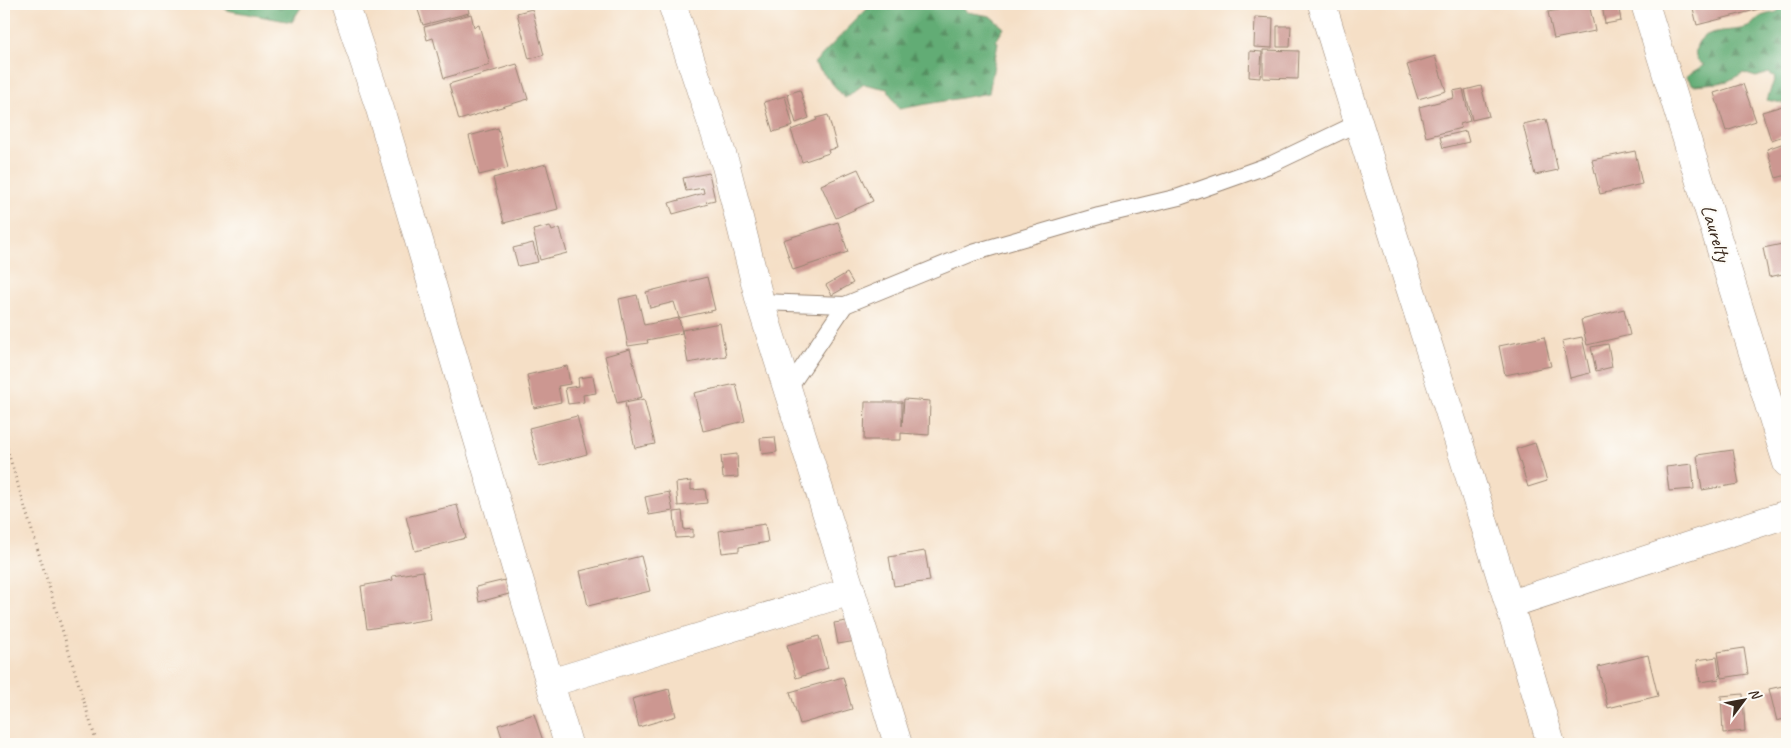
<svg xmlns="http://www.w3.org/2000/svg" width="1791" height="748" font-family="Caveat,sans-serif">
<defs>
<pattern id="forest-firs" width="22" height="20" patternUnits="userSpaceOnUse" patternTransform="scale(1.25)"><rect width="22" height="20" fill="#62ac74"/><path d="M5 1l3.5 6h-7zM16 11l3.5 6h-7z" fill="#528c5f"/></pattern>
</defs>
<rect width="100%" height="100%" fill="#fdfcf7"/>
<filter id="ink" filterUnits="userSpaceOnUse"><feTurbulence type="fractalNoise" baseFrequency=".02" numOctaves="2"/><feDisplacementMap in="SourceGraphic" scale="10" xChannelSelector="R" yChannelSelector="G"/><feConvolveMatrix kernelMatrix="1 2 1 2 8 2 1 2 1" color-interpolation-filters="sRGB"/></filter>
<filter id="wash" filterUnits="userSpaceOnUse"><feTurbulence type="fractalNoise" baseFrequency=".0096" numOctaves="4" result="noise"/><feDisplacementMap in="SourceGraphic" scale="20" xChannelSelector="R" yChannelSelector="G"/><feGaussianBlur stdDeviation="1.12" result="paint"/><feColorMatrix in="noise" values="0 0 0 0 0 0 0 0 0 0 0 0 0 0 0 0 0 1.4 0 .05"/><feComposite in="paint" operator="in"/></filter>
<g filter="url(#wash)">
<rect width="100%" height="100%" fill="#f5dfc6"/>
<!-- forest -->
<g fill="url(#forest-firs)" stroke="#4e6b49">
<path d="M220,4h83l-11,18 -66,-12z"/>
<path d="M861,4h100l6,8 23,4 14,12 -8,13 2,1 -9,51 -90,16 -12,-20 -23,-5 -19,14 -31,-35 55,-56z"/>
<path d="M1780,4h7v100l-20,-4 8,-23 -6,-4 -13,4 -13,-4 -15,8 -9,2 -26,2 -7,-9 18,-11c-6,-3 -10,-9 -8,-16 4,-24 40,-15 54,-23 4,-3 7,-8 12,-10 4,-2 11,-3 15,-4l4,-5z"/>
</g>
<g id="blocks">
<!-- building -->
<g fill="#cc9791">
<path d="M416,4h51l2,9 -46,12z"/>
<path d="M1589,4l6,27 -41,8 -6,-27z"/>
<path d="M1602,4h16l3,17 -16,3z"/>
<path d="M1692,4h74l1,3 -70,18z"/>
<path d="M532,9l12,46 -15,4 -12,-46z"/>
<path d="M471,14l3,13 5,-2 11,40 -46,13 -11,-40 -6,2 -3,-13z"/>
<path d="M1255,17l18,1 -1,30 -18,-1z"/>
<path d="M1277,26h14l-1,21h-13z"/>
<path d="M1263,50l36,1 -1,28 -35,-1z"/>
<path d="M1250,51l12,1 -2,26 -11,-1z"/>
<path d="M1435,56l11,35 -28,8 -11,-34z"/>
<path d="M517,64l11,35 -69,21 -10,-36z"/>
<path d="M1743,84l13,37 -30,10 -12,-38z"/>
<path d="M1481,86l8,30 -17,4 -7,-30z"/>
<path d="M1463,89l7,32 -10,3 1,4 -35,9 -7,-30 35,-9 -1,-7z"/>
<path d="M800,90l9,28 -13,5 -9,-29z"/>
<path d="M785,96l8,30 -20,6 -9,-30z"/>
<path d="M1786,105l1,4v26l-16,5 -9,-28z"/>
<path d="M828,115l9,33 -9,2 1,3 -27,9 -11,-32 26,-10 -1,-2z"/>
<path d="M1546,119l12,51 -23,5 -12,-51z"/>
<path d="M498,128l10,40 -29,7 -10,-39z"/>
<path d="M1466,131l3,11 -26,6 -3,-11z"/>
<path d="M1787,142v33l-11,3 -9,-29z"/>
<path d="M1635,151l7,33 -42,10 -8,-34z"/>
<path d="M546,164l12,45 -54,14 -11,-45z"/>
<path d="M858,169l15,32 -37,17 -15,-33z"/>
<path d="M709,173l6,27 -9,2 2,2 -35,10 -4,-11 35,-10 -1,-5 -17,3 -3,-13z"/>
<path d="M838,222l10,30 -55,18 -10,-30z"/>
<path d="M550,226l2,5 8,-3 7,25 -27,7 -7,-30z"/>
<path d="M533,243l5,19 -20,4 -5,-18z"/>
<path d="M1787,243v30l-18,4 -6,-29z"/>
<path d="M847,273l6,10 -21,12 -6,-10z"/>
<path d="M707,277l8,33 -36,8 3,15 -35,7 1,3 -20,3 -9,-47 18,-4 7,30 35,-7 -5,-16 -24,6 -4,-16z"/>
<path d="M1624,309l6,26 -43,10 -6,-25z"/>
<path d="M720,323l6,33 -38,7 -6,-33z"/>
<path d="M1544,337l7,29 -46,9 -6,-29z"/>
<path d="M1582,337l8,36 -20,5 -8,-37z"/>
<path d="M1608,344l4,23 -16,4 -5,-24z"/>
<path d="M630,349l12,48 -25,6 -12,-47z"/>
<path d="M567,366l3,18 -12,2 3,16 -27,6 -7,-33z"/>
<path d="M593,376l3,17 -13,2 1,7 -16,2 -3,-16 14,-2 -1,-8z"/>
<path d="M736,384l9,37 -42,10 -9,-38z"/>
<path d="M644,399l11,45 -20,4 -10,-45z"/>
<path d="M904,399l26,2 -1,34 -28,-2v7h-37l1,-38h37v24z"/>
<path d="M577,416l10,38 -48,13 -10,-39z"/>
<path d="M775,437l2,15 -15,2 -2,-16z"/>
<path d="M1535,443l12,38 -19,6 -12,-38z"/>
<path d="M1733,450l6,34 -37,6 -5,-35z"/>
<path d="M737,454l1,23 -15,1 -2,-22z"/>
<path d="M1692,464l2,25 -25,2 -3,-24z"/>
<path d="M691,481v9l14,-1 2,14 -29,3 -2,-23z"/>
<path d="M669,492l4,19 -24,4 -4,-18z"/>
<path d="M457,505l9,33 -51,13 -9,-34z"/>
<path d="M682,511l2,19 9,-1v8l-17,1 -2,-26z"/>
<path d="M765,524l3,18 -29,5v4l-17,2 -3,-22z"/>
<path d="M925,551l5,30 -36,5 -5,-29z"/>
<path d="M641,556l9,35 -62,15 -8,-35z"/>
<path d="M423,571l8,48 -64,10 -6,-43 32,-6 -1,-4z"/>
<path d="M505,580l4,14 -30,8 -3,-15z"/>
<path d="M853,620l3,21 -18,3 -4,-21z"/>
<path d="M819,636l9,32 -32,10 -9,-33z"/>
<path d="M1744,648l4,26 -26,4 -4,-26z"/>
<path d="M1648,655l10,41 -50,12 -10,-41z"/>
<path d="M1717,657l3,22 -20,3 -3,-22z"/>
<path d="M843,677l9,32 -52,15 -10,-32z"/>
<path d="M1787,685v33l-10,3 -8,-32z"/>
<path d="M669,689l7,27 -37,11 -7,-28z"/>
<path d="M1743,694l2,37 -22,2 -2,-37z"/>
<path d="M534,714l10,30h-40l-6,-19z"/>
</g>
</g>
</g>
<g filter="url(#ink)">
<use href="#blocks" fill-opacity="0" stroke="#988472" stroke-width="1"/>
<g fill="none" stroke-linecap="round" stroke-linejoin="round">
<!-- lane casing -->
<g stroke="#988472" stroke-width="18">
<g id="lane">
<path d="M760,302l85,3 127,-52 127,-37 80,-19 93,-33 86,-41"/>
<path d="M788,389l57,-84"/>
</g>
</g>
<!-- street casing -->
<g stroke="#988472" stroke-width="29">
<g id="street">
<path d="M345,4l35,105 188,635"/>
<path d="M672,4l54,162 34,136 91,289 47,153"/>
<path d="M1322,4c74,247 157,492 229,740"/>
<path d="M1645,4l142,459"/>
<path d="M1510,604l277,-90"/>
<path d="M550,683l301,-92"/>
</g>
</g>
<!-- path -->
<path stroke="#988472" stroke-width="3" stroke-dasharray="1 4" stroke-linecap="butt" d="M4,439l93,305"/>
<!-- lane -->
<use href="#lane" stroke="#fff" stroke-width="16"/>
<!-- street -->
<use href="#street" stroke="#fff" stroke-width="28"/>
</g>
</g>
<g text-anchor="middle" stroke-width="4.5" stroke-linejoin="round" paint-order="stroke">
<!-- street labels -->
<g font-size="21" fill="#3b2a1e" stroke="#fdfcf7">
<text transform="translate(1716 233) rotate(73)" y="7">Laurelty</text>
</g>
</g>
<!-- margin -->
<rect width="1791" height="748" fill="none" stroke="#fdfcf7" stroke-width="20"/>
<!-- north arrow -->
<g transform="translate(1744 700) rotate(58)" stroke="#fdfcf7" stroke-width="4" paint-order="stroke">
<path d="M0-4L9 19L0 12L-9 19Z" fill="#3b2a1e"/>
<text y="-8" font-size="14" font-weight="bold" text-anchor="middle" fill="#3b2a1e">N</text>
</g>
</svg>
